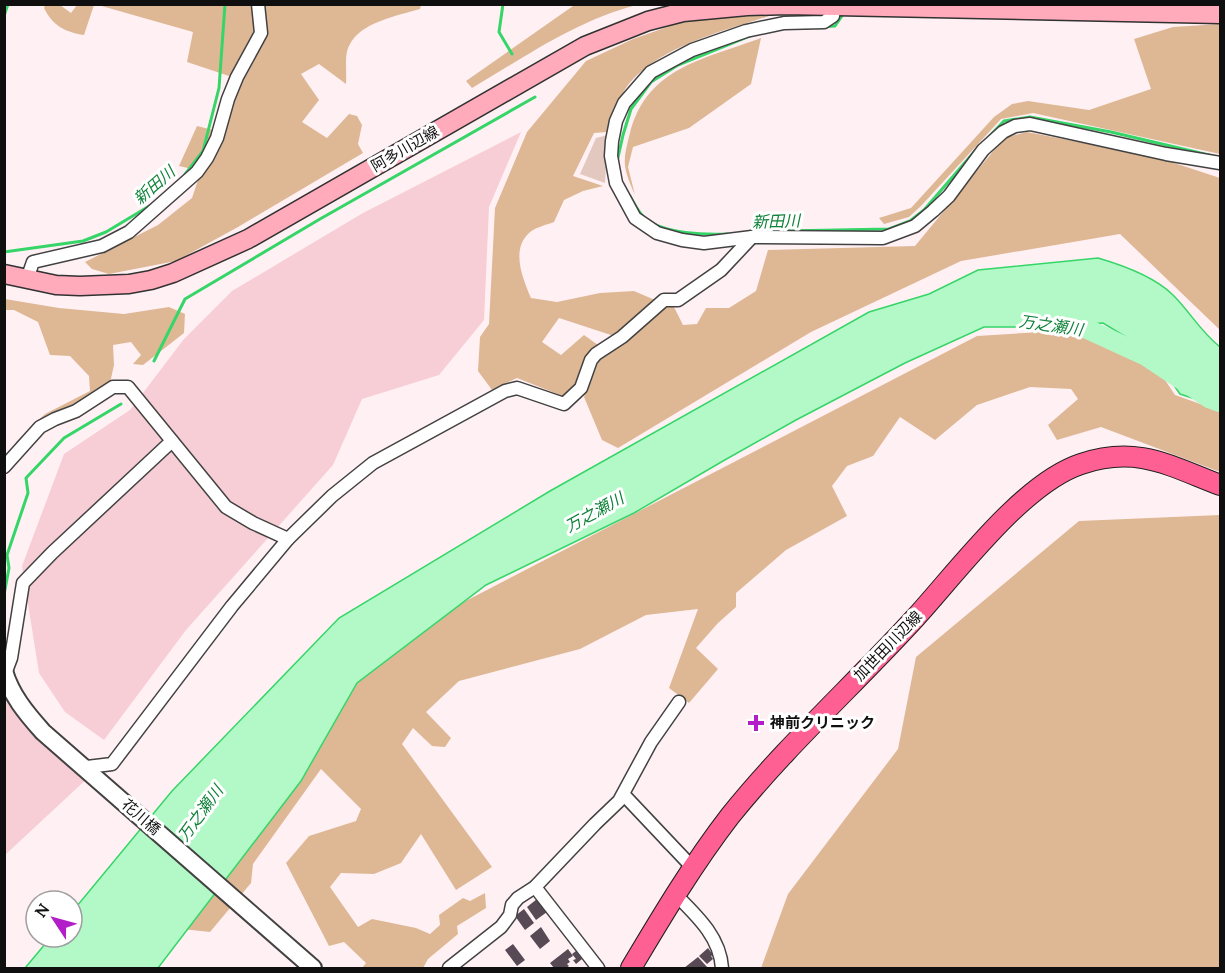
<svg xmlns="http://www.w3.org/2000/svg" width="1225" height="973" font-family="Lora,'Noto Sans JP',serif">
<rect width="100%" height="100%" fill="#fff0f4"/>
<!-- farmland -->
<g fill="#f7ced5">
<path d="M521,132l-32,75 -5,113 -45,55 -77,24 -29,66 -147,165 -82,110 -39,-28 -26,-39 -17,-107 42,-112 66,-44 54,-71 48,-48 131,-78z"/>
<path d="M4,666l22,48 66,60 -87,81z"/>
</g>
<!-- forest -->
<g fill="#deb895">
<path d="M606,4l31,1c-60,15 -112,52 -165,83l-6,-7 107,-75z"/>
<path d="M45,5h15l11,8 6,-8h17l-10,30c-19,-3 -31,-9 -40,-27z"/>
<path d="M98,5h323l-1,4c-23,7 -60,13 -71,37 -5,9 -2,27 -3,38l-27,-20 -18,10 18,26 -17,22 25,16 22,-24 8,2 5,9 -4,19 5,9 -125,74 -62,34 -67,13 -17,-5 -7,-7 73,-37 34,-27 7,-21 -7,-8 -13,-3 18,-40 16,4 16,-54 -42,-14 6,-30z"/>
<path d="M775,14c-47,16 -126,34 -152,79 -7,12 -11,27 -16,39l-13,1 -21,43 30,10 -20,5 -19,9 -10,22c-8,3 -21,6 -26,12 -17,17 -5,45 3,64l26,4 43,-9 34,-2 21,9 -41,36 -55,-18 -17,24 19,13 23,-20 14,10c-16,15 -16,37 -33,52l-48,-19 -25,12 -14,-19 2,-34 9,-13 6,-116 32,-76 59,-71 47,-22 57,-20z"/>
<path d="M1220,24v130l-187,-41 -32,6 -80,87 -12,11 -25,7 -5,-6 32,-10 83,-91 18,-13 16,-3 61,9 62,-21 -17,-50 39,-12z"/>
<path d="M761,38l-10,46 -62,44 -56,19 -5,20 7,28c-12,-28 -13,-32 -5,-62 17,-66 75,-74 131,-95z"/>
<path d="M1027,132l129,25 64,21v152l-100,-96 -159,27 -150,71 -193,116 -16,-8 -18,-43 16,-39 65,-50 8,-3 10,20 14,-1 9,-16h23l27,-17 12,-41 147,-4 89,-108z"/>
<path d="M5,299l54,9 65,6 45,-7 16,7 -1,19 -41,32 -10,-1 8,-9 -10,-13 -18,3 1,20 -4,18 -91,62 -3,-3 29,-28 45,-23 -1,-15 -19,-20 -20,-1 -12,-33 -24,-12h-9z"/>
<path d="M1105,328l42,25 28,42 45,16v61l-119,-45 -44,13 -9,-15 30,-26 -7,-10 -41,-2 -53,18 -42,35 -35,-23 -27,39 -26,10 -15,20 15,30 -61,34 -50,43v14l-18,16 -22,25 22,21 -29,34 -20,-15 29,-79 -52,6 -66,34 -121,32 -33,31 25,26 -6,9 -13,-1 -19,-18 -11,16 90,123 -36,23 -35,-56 -20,29 -27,11 -33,-1 -11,14 28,40 14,-8 44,9 14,6 10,-9 -1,-10 24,-17 7,3 15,-8 1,15 -29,18 1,8 -30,25 -5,9h-61l4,-5 -22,-21 -15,4 -43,-83 23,-27 47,-15 5,-12 -40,-40 -68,95 -2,19 -41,49 -46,-5 184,-265 629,-326z"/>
<path d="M1220,515v453h-459l27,-74 110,-145 18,-92 163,-136z"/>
</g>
<!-- cemetery -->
<path fill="#e3c8bf" d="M608,135l-3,48 -25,-9 16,-36z"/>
<!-- water -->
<path fill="#b2f9c7" stroke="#35d568" stroke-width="1.5" d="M1098,258c24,7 57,19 75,37 18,18 27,36 47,52v60l-40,-13 -29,-42 -48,-29 -53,4h-66l-79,36 -109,57 -73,41 -89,52 -148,72 -129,98 -56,98 -143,187h-133l26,-31h21v-25l100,-121 167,-173 211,-127 319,-179 60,-18 49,-24z"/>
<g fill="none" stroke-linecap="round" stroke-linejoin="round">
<!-- stream -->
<g stroke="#35d568" stroke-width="3">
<path d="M503,4l-4,28 13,22"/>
<path d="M4,16l4,-12"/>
<path d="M806,28l29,-2 7,-10"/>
<path d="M982,144l22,-23 26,-4 81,15 102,24"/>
<path d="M617,162l6,-27 8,-26 20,-27 27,-17 74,-30"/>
<path d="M183,177l20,-26 16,-63 6,-84"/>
<path d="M630,196c4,7 9,18 16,23 18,15 60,16 82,15"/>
<path d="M783,231l106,-2 21,-8 14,-11 51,-59"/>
<path d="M4,252l79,-11 23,-9 45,-27"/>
<path d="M154,361l31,-62 135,-80 215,-122"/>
<path d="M4,595l5,-27 -2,-13 21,-62 -2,-15 38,-40 57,-34"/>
</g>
<!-- river -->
<path stroke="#b2f9c7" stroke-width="20" d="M1045,321l40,7 61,28 63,42 11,4"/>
</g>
<!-- building -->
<g fill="#584a54">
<path d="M537,899l10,13 -11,8 -9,-13z"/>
<path d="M524,909l10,14 -9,7 -10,-14z"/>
<path d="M541,927l9,14 -10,8 -10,-13z"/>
<path d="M513,944l12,16 -8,6 -12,-16z"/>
<path d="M708,948l5,7 -2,1 2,3 -6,5 -8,-8z"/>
<path d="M568,949l5,7 -5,3 2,3 -3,2 2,2 -3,2h-12l-4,-5z"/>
<path d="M576,951l6,8 -6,5 -3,-4 3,-1 -4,-5z"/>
<path d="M698,957l10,11h-24z"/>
</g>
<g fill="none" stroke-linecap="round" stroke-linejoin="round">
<!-- minor casing -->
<g stroke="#424242" stroke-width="15">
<g id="minor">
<path d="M835,4l-2,12 -9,6 -40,1 -38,8 -54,19 -41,22 -27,31 -8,18 -4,20 -1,15 5,27 19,35 22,15 25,7 22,3 48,-6 131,1 32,-12 18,-15 16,-15 34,-46 20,-18 12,-6 15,-2 136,30 54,9"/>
<path d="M27,279l6,-17 69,-16 27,-14 68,-60 10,-14 10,-20 11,-39 9,-22 24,-44 -3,-29"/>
<path d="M4,467l36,-40 15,-8 21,-8 37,-24h15l98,120 27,16 35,16"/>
<path d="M5,674l6,-16 12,-75 29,-30 120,-112"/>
<path d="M82,766l5,1 25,-3 120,-158 56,-67 44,-43 41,-33 132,-72 12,-3 47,16 17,-16 10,-28 5,-6 26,-17 42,-37h14l43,-30 31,-33"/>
<path d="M624,795l69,73"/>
<path d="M535,887l63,81"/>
<path d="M675,894c22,22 45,43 47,74"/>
<path d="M449,968l52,-41 9,-12 2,-10 6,-7 17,-11 60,-63 24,-23 32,-59 28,-40"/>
</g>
</g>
<!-- tertiary casing -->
<g stroke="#424242" stroke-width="20">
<path id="tertiary" d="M4,671c7,24 22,42 39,61l270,236"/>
</g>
<!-- secondary casing -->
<g stroke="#313131" stroke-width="21">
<path id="secondary" d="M4,274l52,11 24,1 49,-2 22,-4 22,-7 75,-34 337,-193 63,-25 35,-9 64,-6 40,-1 433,9"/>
</g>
<!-- primary casing -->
<g stroke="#202020" stroke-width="22">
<path id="primary" d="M631,968c31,-52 62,-104 99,-152 57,-71 125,-132 186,-199 42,-46 107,-134 165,-153 56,-19 89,2 139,21"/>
</g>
<!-- minor -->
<use href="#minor" stroke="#fff" stroke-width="12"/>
<!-- tertiary -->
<use href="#tertiary" stroke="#fff" stroke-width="16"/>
<!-- secondary -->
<use href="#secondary" stroke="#ffabbb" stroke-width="18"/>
<!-- primary -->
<use href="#primary" stroke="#ff6093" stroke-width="20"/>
</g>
<!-- markers -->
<path fill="#b21ec7" stroke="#fff" stroke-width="2" d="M753 714h6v6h6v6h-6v6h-6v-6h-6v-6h6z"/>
<g text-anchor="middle" stroke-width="6" stroke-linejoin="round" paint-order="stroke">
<!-- street labels -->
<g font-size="15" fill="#0f0f0f" stroke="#fff">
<text transform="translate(405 149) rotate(-30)" y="5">阿多川辺線</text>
<text transform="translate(888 646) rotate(-46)" y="5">加世田川辺線</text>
<text transform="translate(141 817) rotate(41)" y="5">花川橋</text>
</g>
<!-- poi labels -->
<g font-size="15" font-weight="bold" fill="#0f0f0f" stroke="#fff" text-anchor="start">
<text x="770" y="728">神前クリニック</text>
</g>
<!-- water labels -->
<g font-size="16" font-style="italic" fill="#10823a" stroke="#fff">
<text transform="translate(154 185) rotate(-41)" y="6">新田川</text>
<text transform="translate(776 221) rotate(-2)" y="6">新田川</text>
<text transform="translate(1051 325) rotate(8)" y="6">万之瀬川</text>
<text transform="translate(594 512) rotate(-29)" y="6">万之瀬川</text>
<text transform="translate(200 813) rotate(-54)" y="6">万之瀬川</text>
</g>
</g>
<!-- border -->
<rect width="1225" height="973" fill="none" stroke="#0f0f0f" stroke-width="12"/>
<!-- north arrow -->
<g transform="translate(54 919) rotate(306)"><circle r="28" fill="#ffffff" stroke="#9f9f9f" stroke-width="1.5"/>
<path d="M0-4.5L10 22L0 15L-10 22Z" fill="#b21ec7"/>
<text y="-9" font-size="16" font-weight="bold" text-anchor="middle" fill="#0f0f0f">N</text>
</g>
</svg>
